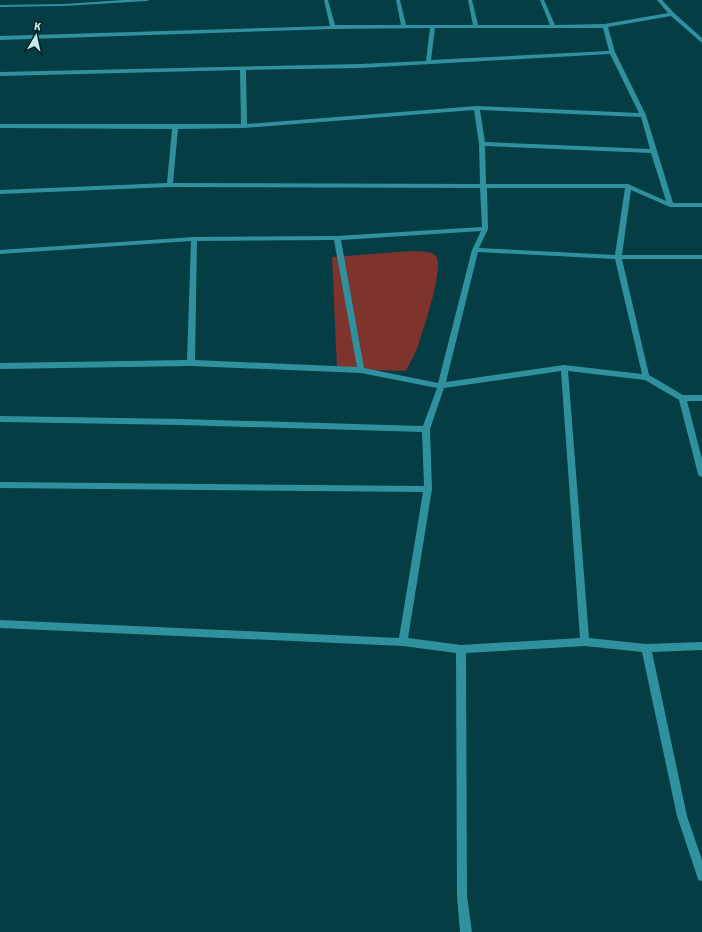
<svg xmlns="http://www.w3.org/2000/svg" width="702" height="932" font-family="Signika,sans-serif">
<rect width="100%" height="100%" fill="#043d44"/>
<!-- green -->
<path fill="#7e332c" d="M411,251c7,1 18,-1 24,4 11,8 -12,75 -16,88 -3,10 -9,19 -13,28l-69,-2 -5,-112z"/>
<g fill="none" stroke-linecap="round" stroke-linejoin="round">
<!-- minor -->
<g fill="#30919e" fill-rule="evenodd">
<path d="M123,0h26l-2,1 -83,5 -64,1v-2l64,-1z"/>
<path d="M324,0h4l7,25h66l-5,-25h4l6,25h67l-5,-25h4l6,25h72l-10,-25h4l11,25 50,-1 63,-11 -11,-13h5l12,13 28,25v5l-31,-27 -63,11 7,25 31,63 27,88h29v4h-32l-39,-17 -9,65h80v4h-80l27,116 34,20h19v6h-15l15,58v18l-3,-1 -1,-2 -19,-74 -34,-20 -77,-9 21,267 57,6 56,-2v8l-50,2 35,164 15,44v21l-4,-1 -1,-4 -20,-60 -35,-164 -57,-6 -119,7 1,243 5,36h-12l-3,-36 -1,-243 -53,-7 -403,-18v-8l399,18 24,-146 -423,-4v-6l424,4 -2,-54 -240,-7 -182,-3v-6l182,3 241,7 14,-38 -76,-15 -170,-7 -191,3v-6l187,-3 4,-119 -191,13v-4l194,-13 143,-1 145,-9 -2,-39 -310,-1 -170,7v-4l167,-7 5,-54 -172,-1v-4h241l-1,-54 -240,6v-4l360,-8 66,-3 4,-33 -97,1 -333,11v-4l330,-10zM435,28h168l6,23 -178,9zM610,54l29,59 -162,-7 -230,18 -1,-54 114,-2zM474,110l5,34 1,40 -307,-1 5,-54 66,-1zM480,110l161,7 9,32 -165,-7zM485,146l166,7 15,48 -38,-17h-142zM487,188h138l-10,67 -136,-7 9,-19zM481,231l-9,19 -34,133 -74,-15 -23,-128zM334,240l23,127 -162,-7 2,-119zM478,252l137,7 27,115 -78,-9 -118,17zM561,371l19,267 -119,7 -53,-7 24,-149 -2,-60 14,-41z"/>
</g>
</g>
<!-- north arrow -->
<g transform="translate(36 36) rotate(9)" stroke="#052125" stroke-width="3" paint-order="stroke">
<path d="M0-3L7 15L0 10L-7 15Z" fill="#c7e7ec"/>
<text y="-6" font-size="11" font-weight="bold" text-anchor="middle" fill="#c7e7ec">K</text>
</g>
</svg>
